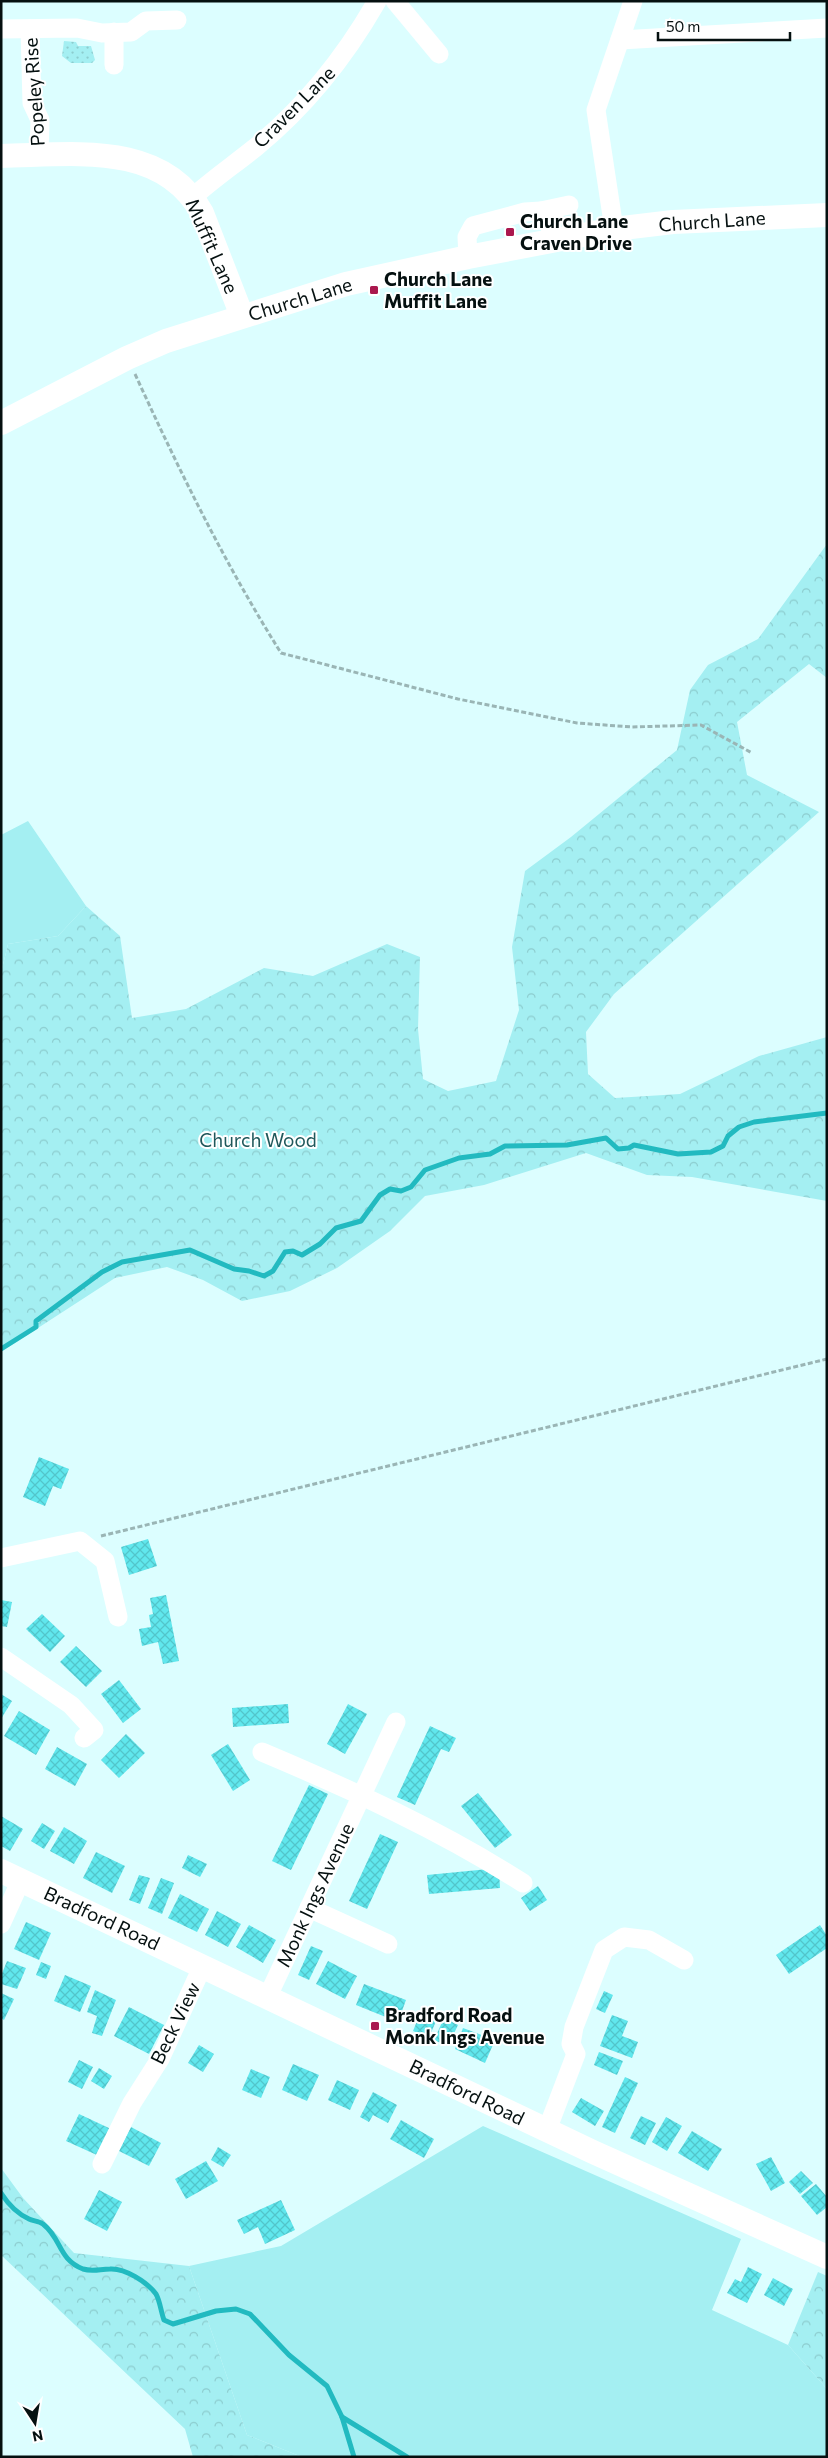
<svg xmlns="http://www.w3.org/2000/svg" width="828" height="2458" font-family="Commissioner,sans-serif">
<defs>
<pattern id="forest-crowns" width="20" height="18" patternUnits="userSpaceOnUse" patternTransform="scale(1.25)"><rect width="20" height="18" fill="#a4eff2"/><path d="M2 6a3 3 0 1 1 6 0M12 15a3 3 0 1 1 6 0" fill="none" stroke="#8cccce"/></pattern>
<pattern id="park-dots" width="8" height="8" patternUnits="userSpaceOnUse" patternTransform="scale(1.25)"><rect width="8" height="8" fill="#a4eff2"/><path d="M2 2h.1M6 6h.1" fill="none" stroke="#8cccce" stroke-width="1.8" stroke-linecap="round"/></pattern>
<pattern id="building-cross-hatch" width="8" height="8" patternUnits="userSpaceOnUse" patternTransform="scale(1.25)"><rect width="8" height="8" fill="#60e7ed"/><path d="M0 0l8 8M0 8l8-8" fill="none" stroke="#52c5ca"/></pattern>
</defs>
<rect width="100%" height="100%" fill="#dcfeff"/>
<!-- green -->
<g fill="#a4eff2">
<path d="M28,821l58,85 -28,30 -50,8 -7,29v-138z"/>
<path d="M483,2126l258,113 -29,71 76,35 39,44v68h-525l-55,-22 -58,-169 92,-20z"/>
</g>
<!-- forest -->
<g fill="url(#forest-crowns)">
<path d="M827,544v134l-18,-14 -72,58 10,53 72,37 -205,182 -28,38 2,42 27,24 65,-4 79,-38 68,-19v164l-135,-24 -45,-2 -61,-22 -102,32 -59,11 -35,35 -53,37 -47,23 -48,10 -39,-21 -36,-13 -52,11 -114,74v-379l7,-29 50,-8 28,-30 34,30 12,82 54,-9 78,-41 49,8 74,-32 33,13 -2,72 5,50 25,12 48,-10 23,-71 -7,-63 13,-76 46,-34 106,-87 13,-60 18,-25 50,-26z"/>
<path d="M1,2168l22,30 51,55 115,13 58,169 55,22h-109l-8,-28 -184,-174z"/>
<path d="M818,2272l9,4v113l-39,-44z"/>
</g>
<!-- park -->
<path fill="url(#park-dots)" d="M64,41l12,1 2,4h13l4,14 -3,3h-21l-9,-7z"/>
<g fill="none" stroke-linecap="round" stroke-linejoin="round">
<!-- stream -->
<g stroke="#22bac0" stroke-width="5">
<path d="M1,1349l35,-22v-6l66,-49 20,-10 68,-12 44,19 15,2 15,5 9,-5 12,-19 8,-1 9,4 18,-11 16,-16 25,-7 19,-26 10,-6 11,2 10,-4 14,-17 34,-12 31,-4 15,-8 62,-1 39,-7 12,11 11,-1 5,-3 44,9 33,-2 12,-6 5,-10 11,-9 15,-5 73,-9"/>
<path d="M1,2193c7,11 15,20 28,26 4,2 10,2 14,5 19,15 15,35 40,45 10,3 17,0 27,0 15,-1 37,13 46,25 4,7 5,18 8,26l9,4 43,-13 20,-2 14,5 39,41 38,31 15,31 12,40"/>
<path d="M342,2417l65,40"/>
</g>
</g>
<!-- building -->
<g fill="url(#building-cross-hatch)">
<path d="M39,1457l30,12 -8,20 -8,-3 -8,20 -22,-9z"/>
<path d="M148,1539l9,27 -28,9 -8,-28z"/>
<path d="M166,1595l13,66 -16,3 -5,-22 -16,4 -3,-17 12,-2 -2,-12 4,-1 -3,-16z"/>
<path d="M1,1600l11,2 -5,25 -6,-1z"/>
<path d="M42,1614l23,22 -15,16 -24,-23z"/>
<path d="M76,1646l26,25 -16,16 -26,-25z"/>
<path d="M119,1680l22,29 -18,14 -22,-29z"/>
<path d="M1,1694l11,7 -11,18z"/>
<path d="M288,1704l1,19 -56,4 -1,-19z"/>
<path d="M348,1704l19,10 -22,40 -18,-10z"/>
<path d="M19,1711l31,19 -14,25 -32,-19z"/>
<path d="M430,1726l26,12 -7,14 -8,-3 -26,56 -18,-8z"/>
<path d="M126,1734l19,19 -26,25 -18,-18z"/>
<path d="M228,1744l22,36 -17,11 -22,-36z"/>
<path d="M57,1747l30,17 -12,22 -30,-17z"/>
<path d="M309,1785l19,9 -37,76 -19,-9z"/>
<path d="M478,1793l34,42 -17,13 -34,-42z"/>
<path d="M1,1816l22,13 -13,22 -9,-5z"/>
<path d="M42,1823l13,8 -11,18 -13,-8z"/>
<path d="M64,1827l23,14 -13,23 -24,-13z"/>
<path d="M380,1834l18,8 -31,67 -18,-8z"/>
<path d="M96,1852l29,14 -13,27 -29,-15z"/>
<path d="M188,1855l19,9 -7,13 -18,-9z"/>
<path d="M499,1868l1,20 -71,6 -2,-19z"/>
<path d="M139,1875l11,3 -10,26 -11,-4z"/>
<path d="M161,1878l13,5 -12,31 -14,-6z"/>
<path d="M538,1886l9,14 -17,11 -9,-13z"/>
<path d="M180,1894l29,15 -12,23 -29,-14z"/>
<path d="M217,1911l24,13 -13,23 -23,-12z"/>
<path d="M26,1922l25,11 -12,27 -25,-11z"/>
<path d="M249,1925l27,15 -13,23 -27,-16z"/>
<path d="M820,1925l7,11v12l-38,26 -13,-19z"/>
<path d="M311,1946l12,5 -14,29 -11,-5z"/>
<path d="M7,1961l19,7 -9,21 -16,-5v-8z"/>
<path d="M328,1961l29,15 -12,23 -29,-15z"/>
<path d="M41,1962l10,4 -5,13 -10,-4z"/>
<path d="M65,1975l26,11 -11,26 -26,-11z"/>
<path d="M364,1984l42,16 -8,22 -42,-17z"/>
<path d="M95,1990l21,10 -14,36 -10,-3 5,-17 -10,-4z"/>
<path d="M604,1991l9,4 -8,18 -9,-4z"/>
<path d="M1,1993l13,6 -10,21 -3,-2z"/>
<path d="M129,2007l35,18 -15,29 -35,-18z"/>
<path d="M422,2009l16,7 -9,22 -16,-7z"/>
<path d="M612,2015l16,6 -6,15 16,6 -6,16 -32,-12z"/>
<path d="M444,2018l14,7 -10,21 -14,-6z"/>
<path d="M463,2028l32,12 -10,23 -30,-14z"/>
<path d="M199,2045l15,9 -11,18 -15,-9z"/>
<path d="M599,2052l24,9 -6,14 -23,-10z"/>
<path d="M79,2060l14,7 -11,22 -14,-7z"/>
<path d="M293,2064l26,11 -12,26 -25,-11z"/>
<path d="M99,2068l13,8 -8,13 -13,-8z"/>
<path d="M251,2069l19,8 -9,21 -19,-8z"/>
<path d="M625,2077l13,6 -23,50 -13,-6z"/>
<path d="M337,2080l22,10 -9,20 -22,-10z"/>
<path d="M373,2092l24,13 -9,18 -15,-8 -4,7 -9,-5z"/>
<path d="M581,2098l23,13 -9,15 -23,-14z"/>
<path d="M79,2114l32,15 -12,27 -33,-15z"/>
<path d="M641,2116l15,7 -11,22 -15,-7z"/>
<path d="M666,2117l16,9 -15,25 -15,-9z"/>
<path d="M401,2120l33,19 -10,19 -34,-19z"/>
<path d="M131,2127l30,16 -12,23 -30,-15z"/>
<path d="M692,2131l30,18 -14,22 -30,-18z"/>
<path d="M218,2147l13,8 -8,12 -12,-7z"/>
<path d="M771,2157l14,26 -14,8 -15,-27z"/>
<path d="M206,2161l12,20 -32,18 -11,-20z"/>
<path d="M801,2171l12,12 -13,11 -11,-12z"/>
<path d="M816,2184l11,13v10l-10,8 -16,-19z"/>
<path d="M99,2190l23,12 -15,29 -23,-12z"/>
<path d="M281,2200l14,30 -30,14 -7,-17 -14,7 -7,-14z"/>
<path d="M748,2267l14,7 -15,29 -20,-10 8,-14 6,3z"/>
<path d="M773,2278l20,11 -9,17 -20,-11z"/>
</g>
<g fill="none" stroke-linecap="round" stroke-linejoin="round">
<!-- path -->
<g stroke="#9ab5b5" stroke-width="3" stroke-dasharray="5 2.5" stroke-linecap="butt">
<path d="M135,374c45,98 89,188 146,279l177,46 119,24 55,4 69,-2 51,28"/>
<path d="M101,1536l726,-177"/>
</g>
<!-- minor -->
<g stroke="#fff" stroke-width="19">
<path d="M395,1l44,53"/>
<path d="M1,29l76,-1 25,5 29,-1 15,-11 31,-1"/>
<path d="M30,29l2,74 8,17 -1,35"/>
<path d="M620,40l207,-12"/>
<path d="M114,65v-33"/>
<path d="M193,197c20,-18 42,-33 63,-50 50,-41 89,-90 121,-146"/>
<path d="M541,211l28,-6"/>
<path d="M614,229l-18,-119 37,-109"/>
<path d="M468,257l-1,-20 6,-11 52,-14 16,-1 10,11 -1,19"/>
<path d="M1,1558l79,-17 25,20 13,56"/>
<path d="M1,1657l70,48 23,25 -10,8"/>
<path d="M262,1752c90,38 178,78 261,131"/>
<path d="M309,1908l79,36"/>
<path d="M1,1924l20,-44"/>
<path d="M268,1996l128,-274"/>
<path d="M547,2130l29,-76 -5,-10 3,-17 30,-77 20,-13 25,3 35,20"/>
<path d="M102,2164l30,-61 28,-44 43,-94"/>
</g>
<!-- major -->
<g stroke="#fff" stroke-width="24">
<path d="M1,156c71,-1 161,-16 201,57l40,103"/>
<path d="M1,423l126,-65 39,-17 180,-57 122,-27 146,-28 59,-7 154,-7"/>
<path d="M1,1871l592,281 234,105"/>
</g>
</g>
<!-- markers -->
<g fill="#aa184e" stroke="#fff" stroke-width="2">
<rect x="505" y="227" width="10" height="10" rx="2.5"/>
<rect x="369" y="285" width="10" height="10" rx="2.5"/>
<rect x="370" y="2021" width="10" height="10" rx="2.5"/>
</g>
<g text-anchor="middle" stroke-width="4" stroke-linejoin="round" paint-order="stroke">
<!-- street labels -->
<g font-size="19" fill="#051010" stroke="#fff">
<text transform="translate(34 92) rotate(-94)" y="7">Popeley Rise</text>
<text transform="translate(294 107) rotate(-45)" y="7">Craven Lane</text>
<text transform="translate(712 221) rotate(-4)" y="7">Church Lane</text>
<text transform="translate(212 246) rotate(66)" y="7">Muffit Lane</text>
<text transform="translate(300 299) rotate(-17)" y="7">Church Lane</text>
<text transform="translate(315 1895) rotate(-65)" y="7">Monk Ings Avenue</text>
<text transform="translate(102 1918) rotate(25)" y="7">Bradford Road</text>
<text transform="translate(175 2023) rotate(-64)" y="7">Beck View</text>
<text transform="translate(467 2092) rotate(26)" y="7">Bradford Road</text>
</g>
<!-- poi labels -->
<g font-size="19" font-weight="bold" fill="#051010" stroke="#fff" text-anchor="start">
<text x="520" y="228">Church Lane<tspan x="520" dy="22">Craven Drive</tspan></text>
<text x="384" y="286">Church Lane<tspan x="384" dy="22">Muffit Lane</tspan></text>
<text x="385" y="2022">Bradford Road<tspan x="385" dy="22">Monk Ings Avenue</tspan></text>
</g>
<!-- park labels -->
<g font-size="19" fill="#1f585b" stroke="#fff">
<text x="258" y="1147">Church Wood</text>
</g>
</g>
<!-- border -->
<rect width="828" height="2458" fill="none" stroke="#051010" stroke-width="5"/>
<!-- north arrow -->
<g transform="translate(35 2423) rotate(168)" stroke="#ffffff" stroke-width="4" paint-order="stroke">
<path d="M0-4L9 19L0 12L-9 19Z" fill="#051010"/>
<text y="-8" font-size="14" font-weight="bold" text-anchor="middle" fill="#051010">N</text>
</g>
<!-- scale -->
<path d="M658 32v8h132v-8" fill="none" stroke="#051010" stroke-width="2.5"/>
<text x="666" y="32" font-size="15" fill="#051010" stroke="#ffffff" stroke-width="4" paint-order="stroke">50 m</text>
</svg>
